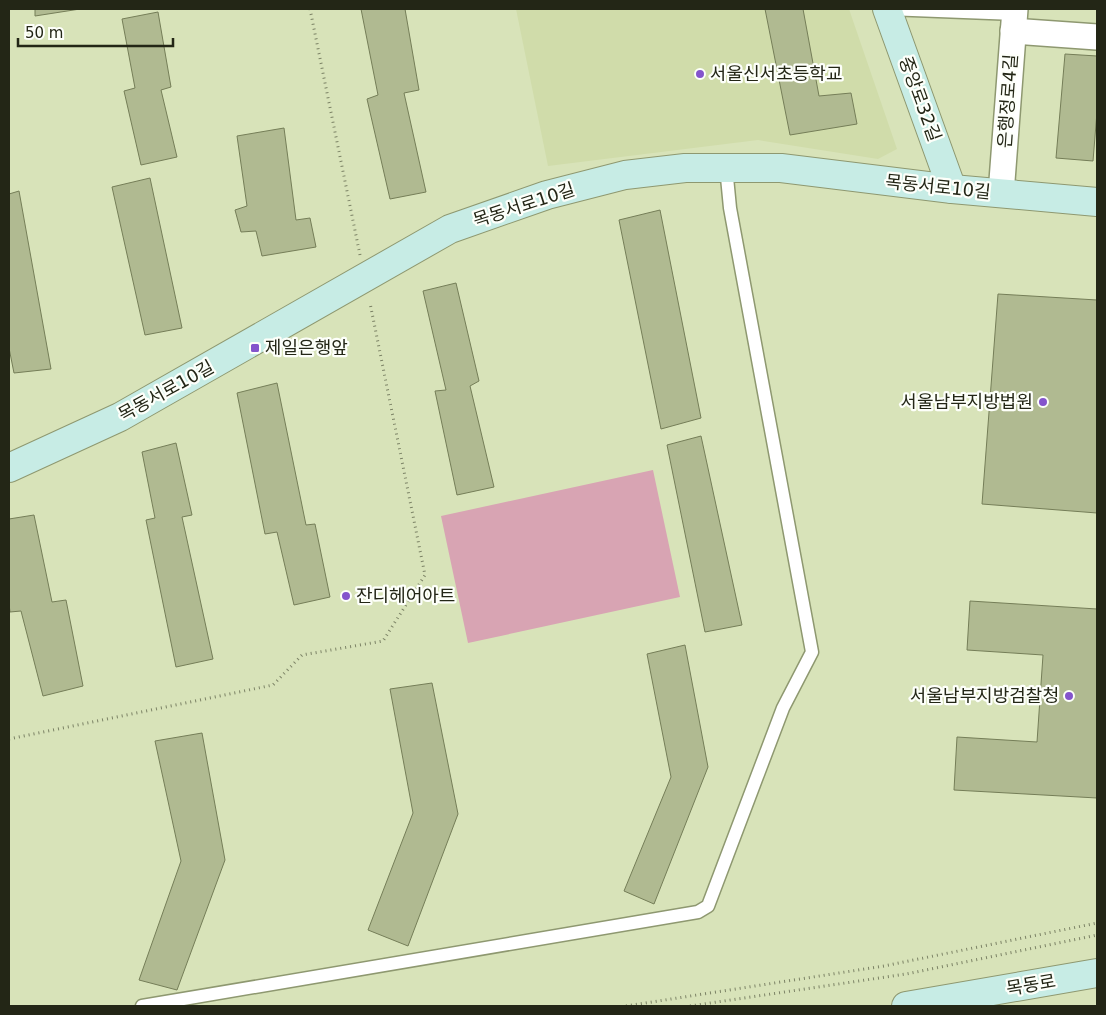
<svg xmlns="http://www.w3.org/2000/svg" width="1106" height="1015" font-family="'DejaVu Sans','Noto Sans KR',sans-serif">
<rect width="100%" height="100%" fill="#d8e3b9"/>
<!-- built -->
<path fill="#d0dcaa" d="M516,9h333l48,140 -19,10 -120,-19 -210,26z"/>
<!-- green -->
<path fill="#d8a4b3" d="M653,470l27,127 -212,46 -27,-127z"/>
<!-- building -->
<g fill="#b0ba91" stroke="#757e58">
<path d="M35,9h45l-45,7z"/>
<path d="M361,9h44l14,81 -15,3 22,99 -36,7 -23,-100 11,-4z"/>
<path d="M765,9h38l16,87 32,-3 6,31 -67,11z"/>
<path d="M158,12l13,75 -10,3 16,67 -36,8 -17,-74 11,-3 -13,-69z"/>
<path d="M1065,54l32,2v56l-4,49 -37,-3z"/>
<path d="M284,128l12,92 14,-2 6,29 -54,9 -6,-25 -15,1 -6,-22 12,-4 -10,-70z"/>
<path d="M150,178l32,150 -37,7 -33,-148z"/>
<path d="M19,191l32,178 -37,4 -5,-25v-154z"/>
<path d="M660,210l41,208 -40,11 -42,-209z"/>
<path d="M456,283l23,98 -9,5 24,101 -37,8 -22,-104 11,-1 -23,-99z"/>
<path d="M998,294l99,6v213l-115,-9z"/>
<path d="M277,383l29,142 9,-1 15,73 -36,8 -17,-73 -12,2 -28,-141z"/>
<path d="M701,436l41,189 -37,7 -38,-187z"/>
<path d="M176,443l16,72 -10,2 31,142 -37,8 -30,-147 9,-2 -13,-66z"/>
<path d="M34,515l18,87 14,-2 17,86 -40,10 -22,-85 -11,1 -1,-8v-85z"/>
<path d="M970,601l127,8v189l-143,-8 3,-53 80,5 6,-87 -76,-5z"/>
<path d="M685,645l23,122 -54,137 -30,-13 47,-114 -24,-123z"/>
<path d="M432,683l26,131 -50,132 -40,-16 45,-117 -23,-124z"/>
<path d="M202,733l23,127 -48,130 -38,-10 42,-119 -26,-120z"/>
</g>
<g fill="none" stroke-linecap="round" stroke-linejoin="round">
<!-- lane casing -->
<g stroke="#8e9870" stroke-width="15">
<g id="lane">
<path d="M887,9l128,5"/>
<path d="M142,1006l556,-94 10,-6 75,-198 29,-56 -82,-444 -4,-41"/>
</g>
</g>
<!-- street casing -->
<g stroke="#8e9870" stroke-width="28">
<g id="street">
<path d="M1013,31l84,6"/>
<path d="M1001,194l14,-185"/>
</g>
</g>
<!-- secondary casing -->
<g stroke="#8e9870" stroke-width="30">
<g id="secondary">
<path d="M887,9l65,180"/>
<path d="M9,468l111,-51 330,-188 97,-34 78,-20 60,-7h96l171,21 145,13"/>
<path d="M906,1006l191,-33"/>
</g>
</g>
<!-- path -->
<g stroke="#7c8366" stroke-width="3" stroke-dasharray="1 4" stroke-linecap="butt">
<path d="M310,9l50,246"/>
<path d="M9,739l264,-54 29,-30 81,-14 42,-66 -55,-272"/>
<path d="M626,1006l258,-40 213,-43"/>
<path d="M690,1006l216,-32 191,-39"/>
</g>
<!-- lane -->
<use href="#lane" stroke="#fff" stroke-width="12"/>
<!-- street -->
<use href="#street" stroke="#fff" stroke-width="25"/>
<!-- secondary -->
<use href="#secondary" stroke="#c7ece5" stroke-width="28"/>
</g>
<!-- markers -->
<g fill="#8454cc" stroke="#fdfffa" stroke-width="2">
<circle cx="700" cy="74" r="5"/>
<rect x="250" y="343" width="10" height="10" rx="2.5"/>
<circle cx="1043" cy="402" r="5"/>
<circle cx="346" cy="596" r="5"/>
<circle cx="1069" cy="696" r="5"/>
</g>
<g text-anchor="middle" stroke-width="4.5" stroke-linejoin="round" paint-order="stroke">
<!-- poi labels -->
<g font-size="18" fill="#232616" stroke="#fdfffa" text-anchor="start">
<text x="710" y="80">서울신서초등학교</text>
<text x="265" y="354">제일은행앞</text>
<text x="1033" y="408" text-anchor="end">서울남부지방법원</text>
<text x="356" y="602">잔디헤어아트</text>
<text x="1059" y="702" text-anchor="end">서울남부지방검찰청</text>
</g>
<!-- street labels -->
<g font-size="18" fill="#232616" stroke="#fdfffa">
<text transform="translate(920 99) rotate(70)" y="6">중앙로32길</text>
<text transform="translate(1008 101) rotate(-86)" y="6">은행정로4길</text>
<text transform="translate(938 187) rotate(6)" y="6">목동서로10길</text>
<text transform="translate(524 205) rotate(-18)" y="6">목동서로10길</text>
<text transform="translate(166 391) rotate(-29)" y="6">목동서로10길</text>
<text transform="translate(1031 985) rotate(-10)" y="6">목동로</text>
</g>
</g>
<!-- border -->
<rect width="1106" height="1015" fill="none" stroke="#232616" stroke-width="20"/>
<!-- scale -->
<path d="M18 38v8h155v-8" fill="none" stroke="#232616" stroke-width="2.5"/>
<text x="25" y="38" font-size="15" fill="#232616" stroke="#fdfffa" stroke-width="4" paint-order="stroke">50 m</text>
</svg>
